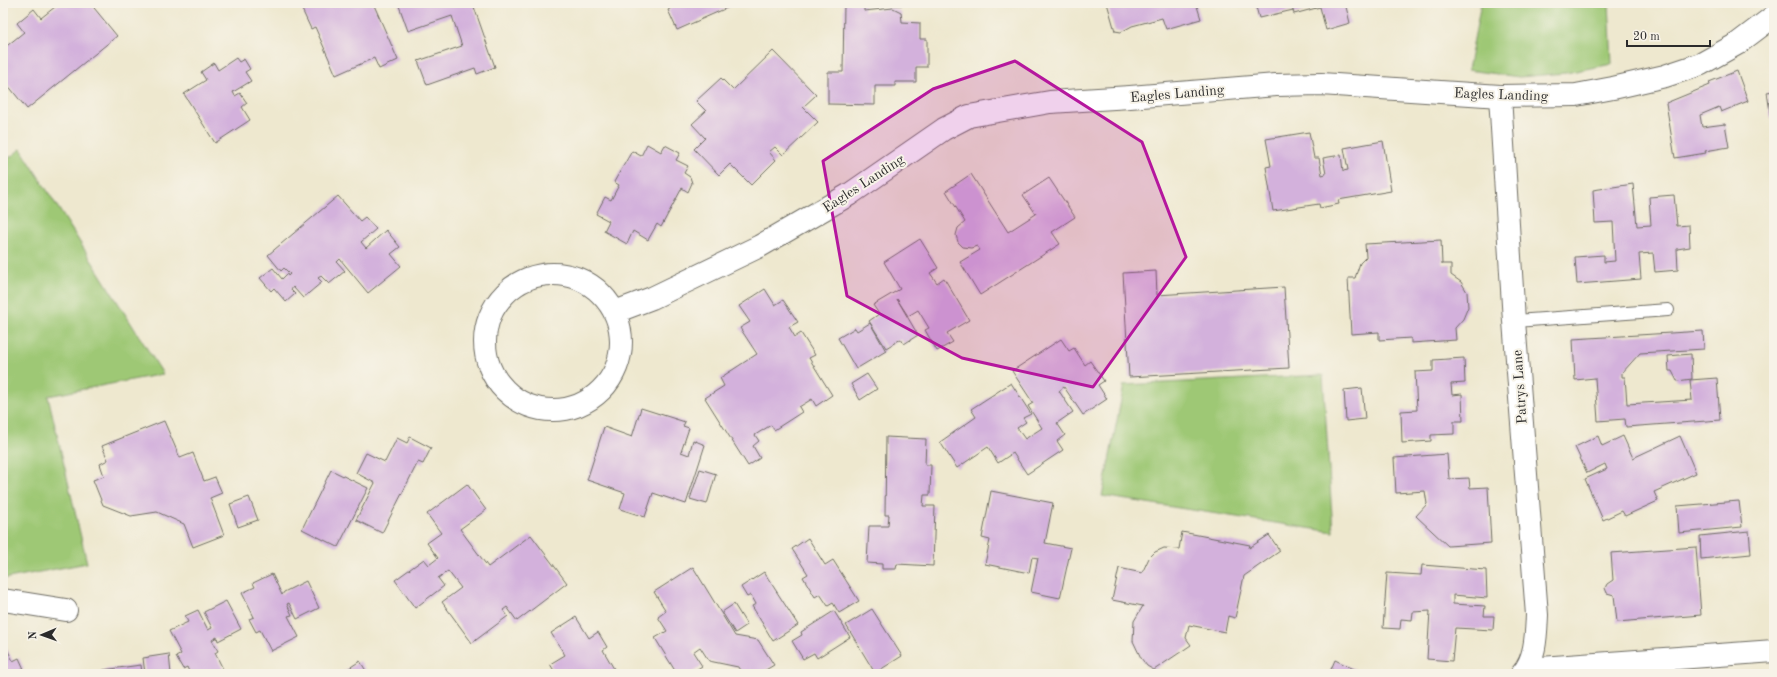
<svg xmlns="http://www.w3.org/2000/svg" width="1777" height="677" font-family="'Old Standard TT',serif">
<rect width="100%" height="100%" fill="#f7f3e8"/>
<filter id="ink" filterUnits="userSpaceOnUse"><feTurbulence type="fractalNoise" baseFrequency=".025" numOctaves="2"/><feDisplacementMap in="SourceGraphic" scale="8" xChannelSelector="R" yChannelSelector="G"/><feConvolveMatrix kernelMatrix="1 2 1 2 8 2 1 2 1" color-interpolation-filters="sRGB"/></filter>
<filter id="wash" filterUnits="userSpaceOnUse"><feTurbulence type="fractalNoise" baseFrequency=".012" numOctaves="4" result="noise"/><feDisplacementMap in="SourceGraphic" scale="16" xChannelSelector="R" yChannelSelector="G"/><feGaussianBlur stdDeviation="0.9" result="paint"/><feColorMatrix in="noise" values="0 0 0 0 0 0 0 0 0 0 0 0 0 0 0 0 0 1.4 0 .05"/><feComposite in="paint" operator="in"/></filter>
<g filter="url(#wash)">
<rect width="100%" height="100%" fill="#eee8cf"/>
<!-- green -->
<g fill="#9ec875" stroke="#647a50">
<path d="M1481,3h128l3,61 -46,9 -47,4 -51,-7z"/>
<path d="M21,149l142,225 -115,22 39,167 -84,16v-417z"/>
<path d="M1323,375l10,157 -231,-36 22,-111z"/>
</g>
<g id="blocks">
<!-- building -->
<g fill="#d3b1dc">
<path d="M60,3h30l27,33 -90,73 -24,-30v-30l21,-17 -7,-9 17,-14 7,9z"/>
<path d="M299,3h74l25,57 -19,9 -5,-11 -38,17 -21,-48 -4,2z"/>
<path d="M398,3h88l-12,4 21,60 -18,7 -2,-6 -48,17 -9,-24 44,-15 -10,-30 -44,15z"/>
<path d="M669,3h69l-61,27 -9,-20 3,-2z"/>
<path d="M844,3h73v2h-53v6l29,-3 8,4 1,10 18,1v16h7v28h-11v15h-21v4h-20v19l-47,-1v-32h15z"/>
<path d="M1107,3h89l5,16 -35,10 -4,-11 -30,8 -11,6 -6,-1z"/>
<path d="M1255,3h90l5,20 -24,7 -6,-23 -26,7 -1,-4 -34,8z"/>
<path d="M773,51l43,44 -13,12 15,15 -35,33 -8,-8 -6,5 7,8 -25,25 -21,-21 -11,11 -25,-26 11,-11 -13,-14 14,-13 -10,-10 25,-23 12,12z"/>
<path d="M236,58l3,4 5,-3 6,10 -5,3 6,9 -18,11 2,4 5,-3 7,10 -5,4 8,13 -35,23 -31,-49 22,-14 -5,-8 13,-9 4,7z"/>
<path d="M1737,71l11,30 -27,11 -2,-5 -19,8 2,12 23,-3 4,23 -24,4 1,2 -31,5 -9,-55 44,-18 -1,-3z"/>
<path d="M1774,91v27l-3,1 -4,-27z"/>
<path d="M1309,132l5,26h5l3,17 4,-1 -3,-16 18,-3 2,16 5,-1 -4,-22 39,-7 8,50 -53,9 1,4 -19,4 -1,-4 -46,7 -7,-44 5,-1 -5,-27z"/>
<path d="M647,144l14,8 4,-7 15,8 -4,7 12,6 -4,7 6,4 2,6 -4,9 -6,-4 -21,39 -4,-3 -9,16 -15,-9 -6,13 -23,-13 5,-10 -13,-7 9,-17 6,3 8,-15 -5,-3 18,-31 9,5z"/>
<path d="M971,174l37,58 28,-18 -13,-19 26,-17 26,39 -23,15 8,12 -80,51 -20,-33 20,-12 -3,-4 -6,2 -8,-1 -5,-5 -2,-7 2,-7 7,-6 -19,-31z"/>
<path d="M1633,184l4,42 14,-1 -2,-28 25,-2 3,31 12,-1 1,22 -13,2 1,21 -23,2 -2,-19 -14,1 2,25 -64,5 -2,-27 29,-2v7l11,-1 -2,-39 -18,1 -2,-33z"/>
<path d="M338,196l22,25 5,-4 11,12 -15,13 5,6 20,-18 14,17 -9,7 10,12 -33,27 -28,-34 -3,3 8,9 -16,13 -8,-8 -3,2 4,4 -19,16 -10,-11 -2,3 4,4 -9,8 -12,-14 -3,3 -11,-13 13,-10 9,11 5,-5 1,2 2,-2 -6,-6 -3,3 -13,-16z"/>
<path d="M920,239l18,29 -8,5 7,10 7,-5 25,42 -22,13 6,9 -16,9 -12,-21 4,-2 -11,-18 -10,6 -11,-17 21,36 -14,9 -3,-5 -15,9 -17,-27 10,-7 -6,-9 27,-16 -16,-27z"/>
<path d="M1441,240l1,24h9v11l10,7 6,10 1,15 -5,12 -8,9 1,12 -45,3v-5l-32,2v-8l-28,2 -3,-56h7l5,-15 6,-6 -1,-13z"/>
<path d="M1156,271l1,24 127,-8 5,81 -160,9 -6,-104z"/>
<path d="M765,289l10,16 8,-5 15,22 -9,5 6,10 6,-4 14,22 -6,3 23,37 -16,11 -4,-7 -13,8 3,5 -28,18 -3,-5 -16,10 4,6 -6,5 7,12 -12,8 -43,-68 19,-12 -4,-8 37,-24 -17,-26 10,-6 -11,-16z"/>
<path d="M870,323l16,28 -30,18 -18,-31 17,-10 2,3z"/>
<path d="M1703,331l1,18 -64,4 -18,20v4h3l2,27 65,-4 -2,-20 27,-2 3,42 -94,7 -1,-8 -27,2 -3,-43 -20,2 -2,-41z"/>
<path d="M1061,339l8,12 5,-3 11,17 5,-4 14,20 -6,4 9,14 -24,16 -19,-28 -5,4 14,21 -16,11 8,12 -8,6 6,9 -36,24 -14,-21 -15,10 -10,-16 -31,21 -17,-26 36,-25 -5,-8 40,-26 20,31 -8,4 3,4 -9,6 8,11 17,-11 -14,-22 5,-3 -21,-32z"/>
<path d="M1691,354l1,25 -15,2 -5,-10h-3l-1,-15z"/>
<path d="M1464,358l1,25 -14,1 1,11 10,-1 1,27h-9v13l-23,1v6l-29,2 -1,-32 16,-1 -2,-38 18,-1v-11z"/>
<path d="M867,374l10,15 -17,11 -9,-16z"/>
<path d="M1362,388l3,31 -19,2 -2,-31z"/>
<path d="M641,408l44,14 -2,4 6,2 -8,24 8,3 4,-15 12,5 -19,59 -33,-11 -8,24 -25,-8 5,-16 -38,-13 17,-53 28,10z"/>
<path d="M164,421l16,37 13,-5 11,28 11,-4 7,16 -12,5 14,37 -31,12 -9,-23 -27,-12 -26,4 -28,-11 -10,-25 11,-4 -4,-12 8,-4 -6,-14z"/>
<path d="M1598,436l4,10 21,-10 10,22 47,-22 16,37 -42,19 4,9 -33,15 -3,-5 -19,9 -18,-41 22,-10 -2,-5 -18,9 -12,-26z"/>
<path d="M410,437l21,11 -8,16 -5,-2 -36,71 -26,-13 19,-37 -19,-10 10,-20 19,9 12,-24 10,5z"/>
<path d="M886,437l40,2 -1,26h6l-1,30h-6l-1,11h12l-2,60 -36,-2 -1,5h-14v-5l-15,-1 2,-37h19l1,-11h-4z"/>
<path d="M1447,454l2,25 20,-1 1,10 18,-1 3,56 -43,3 -32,-30 11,-12 -2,-13 -29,2 -2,-35z"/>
<path d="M700,469l16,5 -9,30 -17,-5z"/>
<path d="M331,470l37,18 -30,59 -36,-18z"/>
<path d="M467,484l19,26 -26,19 28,38 43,-32 36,48 -50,38 -10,-14 -4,3 5,6 -36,27 -30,-41 19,-14 -13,-17 -10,7 6,8 -29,22 -20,-28 29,-21 5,6 9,-7 -11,-15 14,-10 -14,-19z"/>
<path d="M991,491l62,12 -8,40 26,5 -11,50 -29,-6 7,-34 -6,-1 -3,16 -44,-9 5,-24 -8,-2z"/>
<path d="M249,497l9,23 -20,7 -8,-23z"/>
<path d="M1739,501l3,26 -63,6 -2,-27z"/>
<path d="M1749,531l2,23 -50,5 -1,-23z"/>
<path d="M1182,532l68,13 -1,3 20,-13 11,16 -36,25 -9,42 -7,-2 -3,16 -36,-7 -3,13 5,7 -37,25 -7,-4 -6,-8 -8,-17 1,-20 9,-15 -31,-6 7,-32 23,5 7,-15 6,-6 9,-4 15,1z"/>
<path d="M808,538l17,27 8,-5 26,41 -20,12 -6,-10 -5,3 -8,-12 -5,3 -12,-20 5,-3 -16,-25z"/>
<path d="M1696,547l5,68 -84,7 -3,-27 -7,-2 -2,-5 2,-4 6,-4 -2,-27z"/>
<path d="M1422,565l64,5 1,28 -34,-3v9l32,2 -1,10h10l-1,14 -38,-2 -3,33 -25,-2 3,-48 -17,1 -1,8 -11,-1 -1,10 -17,-1 4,-55 34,2z"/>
<path d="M693,567l42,69 23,4 16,25 -15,9h-17l-4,-7 -29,-6 -9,-14 -7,5 9,14 -12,8h-13l-22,-36 12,-7 -9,-14 8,-6 -12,-19z"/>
<path d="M764,572l34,53 -25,16 -21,-35 4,-2 -5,-9 -4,2 -6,-10z"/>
<path d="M272,574l10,21 2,-3 22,-11 13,27 -22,11 -8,-16 -2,1 5,11 -4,1 11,21 -28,14 -11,-21 -4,2 -7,-13 5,-2 -12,-24 13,-6 -2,-4z"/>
<path d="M226,601l15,28 -23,12 -1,-4 -5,3 6,11 -3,2 10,20 -35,1 -3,-7 -4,2 -7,-12 5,-3 -12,-23 19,-9 -3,-6 13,-6 10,20 4,-2 -8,-16z"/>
<path d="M734,604l13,21 -12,8 -13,-21z"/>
<path d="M872,609l30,47 -27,17 -29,-48z"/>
<path d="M834,611l16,26 -33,21 -3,-5 -11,6 -11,-18 10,-6 -1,-3z"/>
<path d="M576,617l13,21 9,-6 9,15 -4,3 14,24h-61l-6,-10 15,-9 -14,-22z"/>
<path d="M3,641l10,20 6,-3 5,11 -6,3 1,2h-16z"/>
<path d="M169,654l2,20h-26l-2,-16z"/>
<path d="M1335,660l21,10 -2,4h-25z"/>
<path d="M360,661l8,13h-28z"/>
<path d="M141,665l1,9h-38l-1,-4z"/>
</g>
</g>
</g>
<g filter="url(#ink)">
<use href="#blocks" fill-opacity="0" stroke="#6f6d64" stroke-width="1"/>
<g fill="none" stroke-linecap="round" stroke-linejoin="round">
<!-- service casing -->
<g stroke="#6f6d64" stroke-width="14">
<path id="service" d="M1514,321l154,-11"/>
</g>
<!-- minor casing -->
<g stroke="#6f6d64" stroke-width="24">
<g id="minor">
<path d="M1500,96l14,225 23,294c-1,19 -1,44 -15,59"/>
<circle cx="553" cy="342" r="68"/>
<path d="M615,312l37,-14 108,-52 90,-52 94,-65 25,-13 81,-14 80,-5 146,-12 45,-1 179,12 76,-1 37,-7 52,-12 36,-12 36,-20 37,-28"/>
<path d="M3,600l63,10"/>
<path d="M1527,669l247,-18"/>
</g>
</g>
<!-- service -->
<use href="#service" stroke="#fff" stroke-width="12"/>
<!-- minor -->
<use href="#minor" stroke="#fff" stroke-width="22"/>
</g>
</g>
<!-- marked area -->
<path fill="#b5179e" fill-opacity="0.2" stroke="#b5179e" stroke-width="3" stroke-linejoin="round" d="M1015,61l127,81 44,115 -93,130 -131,-29 -115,-62 -24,-135 110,-72z"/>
<g text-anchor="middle" stroke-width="4" stroke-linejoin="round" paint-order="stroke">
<!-- street labels -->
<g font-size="14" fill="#2b2b2b" stroke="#f7f3e8">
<text transform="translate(1177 93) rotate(-5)" y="5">Eagles Landing</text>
<text transform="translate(1501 94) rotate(2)" y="5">Eagles Landing</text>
<text transform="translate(863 183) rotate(-33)" y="5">Eagles Landing</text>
<text transform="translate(1519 387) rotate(-94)" y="5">Patrys Lane</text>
</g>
</g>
<!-- margin -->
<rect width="1777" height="677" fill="none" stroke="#f7f3e8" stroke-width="16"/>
<!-- north arrow -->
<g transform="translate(42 635) rotate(268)" stroke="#f7f3e8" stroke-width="3" paint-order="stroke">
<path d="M0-3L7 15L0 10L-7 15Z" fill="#2b2b2b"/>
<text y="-6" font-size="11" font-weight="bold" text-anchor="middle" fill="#2b2b2b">N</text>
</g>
<!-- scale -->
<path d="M1627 40v6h83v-6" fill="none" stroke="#2b2b2b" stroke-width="2"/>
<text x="1633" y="40" font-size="12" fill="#2b2b2b" stroke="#f7f3e8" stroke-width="3" paint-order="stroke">20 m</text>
</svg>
